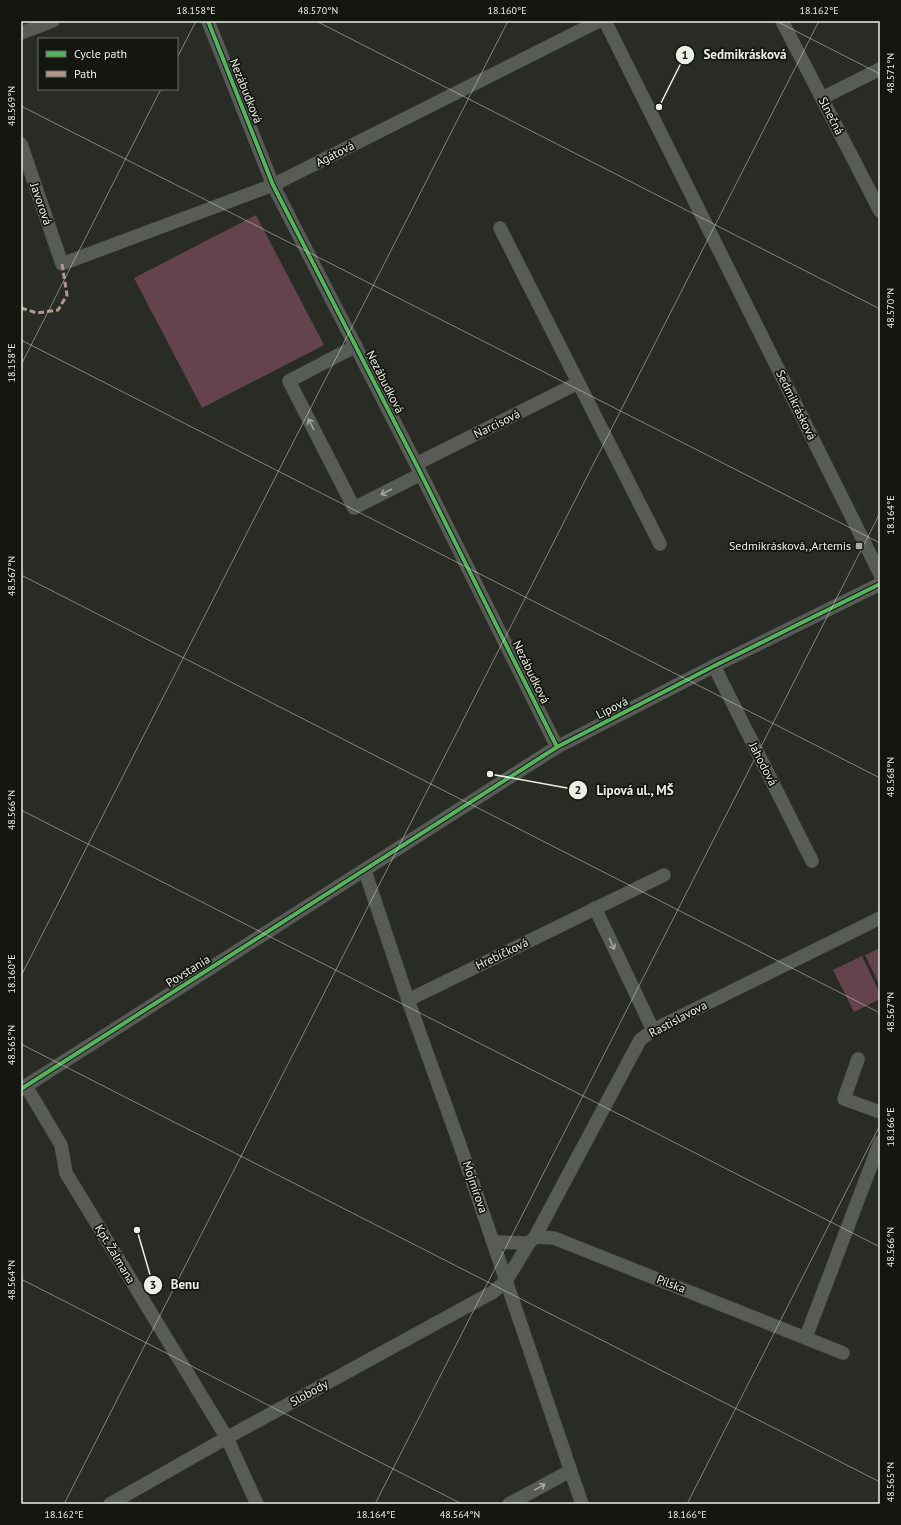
<svg xmlns="http://www.w3.org/2000/svg" width="901" height="1525" font-family="'PT Sans',sans-serif">
<rect width="100%" height="100%" fill="#282c24"/>
<!-- green -->
<g fill="#64434f">
<path d="M256,215l68,130 -122,63 -68,-130z"/>
<path d="M880,948v38l-15,-31z"/>
<path d="M862,956l18,38v5l-26,13 -21,-42z"/>
</g>
<g fill="none" stroke-linecap="round" stroke-linejoin="round">
<!-- minor casing -->
<g stroke="#444841" stroke-width="14">
<g id="minor">
<path d="M208,21l65,164 143,279 141,283"/>
<path d="M605,21l275,553"/>
<path d="M782,21l98,190"/>
<path d="M21,33l32,-12"/>
<path d="M822,98l58,-29"/>
<path d="M21,144l41,120 211,-79 326,-164"/>
<path d="M500,228l160,316"/>
<path d="M356,346l-67,35 65,127 67,-34"/>
<path d="M416,464l162,-81"/>
<path d="M714,666l98,195"/>
<path d="M365,871l43,129 54,151 120,353"/>
<path d="M595,908l58,122"/>
<path d="M408,1000l256,-125"/>
<path d="M858,1059l-14,40 36,13"/>
<path d="M26,1086l35,59 5,28 161,265 30,66"/>
<path d="M21,1089l536,-342 157,-81 166,-82"/>
<path d="M535,1237l19,1 289,115"/>
<path d="M493,1242l36,1 6,-6 105,-197 13,-10 227,-112"/>
<path d="M806,1337l74,-195"/>
<path d="M110,1504l111,-63 272,-149 13,-11 23,-38"/>
<path d="M509,1504l61,-33"/>
</g>
</g>
<!-- minor -->
<use href="#minor" stroke="#585c56" stroke-width="13"/>
<!-- quiet -->
<path stroke="#b2968c" stroke-width="3" stroke-dasharray="6 3" stroke-linecap="butt" d="M21,308l16,5 21,-3 9,-15 -5,-31"/>
<!-- cycleway casing -->
<g stroke="#131710" stroke-width="6">
<g id="cycleway">
<path d="M208,21l65,164 143,279 141,283"/>
<path d="M21,1089l536,-342 157,-81 166,-82"/>
</g>
</g>
<!-- cycleway -->
<use href="#cycleway" stroke="#56b35d" stroke-width="4"/>
</g>
<!-- one-way arrows -->
<defs><path id="oneway-shaft" d="M-6 0H5M1.5-3L5.5 0L1.5 3" fill="none" stroke-width="1.6" stroke-linecap="round" stroke-linejoin="round"/></defs>
<g stroke="#a1a69e">
<use href="#oneway-shaft" transform="translate(311 424) rotate(-117)"/>
<use href="#oneway-shaft" transform="translate(386 492) rotate(153)"/>
<use href="#oneway-shaft" transform="translate(612 944) rotate(65)"/>
<use href="#oneway-shaft" transform="translate(540 1487) rotate(-29)"/>
</g>
<!-- ticks -->
<path fill="none" stroke="#eaf0e6" stroke-width="1" stroke-opacity="0.45" d="M316,21l564,288M776,21l104,53M177,58l19,-37M21,106l859,437M21,340l859,438M21,365l140,-276M21,575l859,438M21,810l859,437M21,976l487,-955M21,1044l859,438M21,1279l441,225M64,1504l755,-1483M375,1504l505,-991M687,1504l193,-379"/>
<!-- markers -->
<rect fill="#a6aba2" stroke="#131710" stroke-width="1.5" x="855" y="542" width="8" height="8" rx="2"/>
<g text-anchor="middle" stroke-width="3.5" stroke-linejoin="round" paint-order="stroke">
<!-- street labels -->
<g font-size="12" fill="#eaf0e6" stroke="#131710">
<text transform="translate(246 91) rotate(68)" y="4">Nezábudková</text>
<text transform="translate(831 116) rotate(63)" y="4">Slnečná</text>
<text transform="translate(335 154) rotate(-27)" y="4">Agátová</text>
<text transform="translate(41 204) rotate(71)" y="4">Javorová</text>
<text transform="translate(385 382) rotate(63)" y="4">Nezábudková</text>
<text transform="translate(796 405) rotate(64)" y="4">Sedmikrásková</text>
<text transform="translate(497 424) rotate(-26)" y="4">Narcisová</text>
<text transform="translate(531 672) rotate(64)" y="4">Nezábudková</text>
<text transform="translate(612 708) rotate(-27)" y="4">Lipová</text>
<text transform="translate(763 764) rotate(63)" y="4">Jahodová</text>
<text transform="translate(502 954) rotate(-26)" y="4">Hrebíčková</text>
<text transform="translate(188 971) rotate(-32)" y="4">Povstania</text>
<text transform="translate(678 1019) rotate(-28)" y="4">Rastislavova</text>
<text transform="translate(475 1187) rotate(71)" y="4">Mojmírova</text>
<text transform="translate(115 1254) rotate(59)" y="4">Kpt. Žalmana</text>
<text transform="translate(671 1284) rotate(21)" y="4">Pílska</text>
<text transform="translate(309 1393) rotate(-29)" y="4">Slobody</text>
</g>
<!-- poi labels -->
<g font-size="12" fill="#eaf0e6" stroke="#131710" text-anchor="end">
<text x="851" y="550">Sedmikrásková,,Artemis</text>
</g>
</g>
<!-- callouts -->
<path fill="none" stroke="#eaf0e6" stroke-width="1.5" d="M659 107L685 55M490 774L578 790M137 1230L153 1285"/>
<g fill="#eaf0e6" stroke="#131710" stroke-width="1.5">
<circle cx="659" cy="107" r="4"/>
<circle cx="490" cy="774" r="4"/>
<circle cx="137" cy="1230" r="4"/>
<circle cx="685" cy="55" r="10"/>
<circle cx="578" cy="790" r="10"/>
<circle cx="153" cy="1285" r="10"/>
</g>
<g font-size="12" text-anchor="middle" font-weight="bold" fill="#111">
<text x="685" y="59">1</text>
<text x="578" y="794">2</text>
<text x="153" y="1289">3</text>
</g>
<g font-size="13" text-anchor="middle" font-weight="bold" fill="#eaf0e6" stroke="#131710" stroke-width="3.5" stroke-linejoin="round" paint-order="stroke">
<text x="745" y="59">Sedmikrásková</text>
<text x="635" y="795">Lipová ul., MŠ</text>
<text x="185" y="1289">Benu</text>
</g>
<!-- border -->
<rect width="901" height="1525" fill="none" stroke="#131710" stroke-width="44"/>
<!-- legend -->
<rect x="38" y="38" width="140" height="52" fill="#131710" stroke="#696e66"/>
<rect x="46" y="51" width="20" height="6" fill="#56b35d" stroke="#696e66"/>
<text x="74" y="58" font-size="12" fill="#eaf0e6">Cycle path</text>
<rect x="46" y="71" width="20" height="6" fill="#b2968c" stroke="#696e66"/>
<text x="74" y="78" font-size="12" fill="#eaf0e6">Path</text>
<rect x="22" y="22" width="857" height="1481" fill="none" stroke="#eaf0e6" stroke-width="1.5"/>
<g font-size="10" text-anchor="middle" fill="#eaf0e6">
<text x="196" y="14">18.158°E</text>
<text x="318" y="14">48.570°N</text>
<text x="507" y="14">18.160°E</text>
<text x="819" y="14">18.162°E</text>
<text transform="translate(890 73) rotate(-90)" y="4">48.571°N</text>
<text transform="translate(11 106) rotate(-90)" y="4">48.569°N</text>
<text transform="translate(890 308) rotate(-90)" y="4">48.570°N</text>
<text transform="translate(11 363) rotate(-90)" y="4">18.158°E</text>
<text transform="translate(890 515) rotate(-90)" y="4">18.164°E</text>
<text transform="translate(11 576) rotate(-90)" y="4">48.567°N</text>
<text transform="translate(890 777) rotate(-90)" y="4">48.568°N</text>
<text transform="translate(11 810) rotate(-90)" y="4">48.566°N</text>
<text transform="translate(11 974) rotate(-90)" y="4">18.160°E</text>
<text transform="translate(890 1012) rotate(-90)" y="4">48.567°N</text>
<text transform="translate(11 1045) rotate(-90)" y="4">48.565°N</text>
<text transform="translate(890 1127) rotate(-90)" y="4">18.166°E</text>
<text transform="translate(890 1247) rotate(-90)" y="4">48.566°N</text>
<text transform="translate(11 1280) rotate(-90)" y="4">48.564°N</text>
<text transform="translate(890 1482) rotate(-90)" y="4">48.565°N</text>
<text x="64" y="1518">18.162°E</text>
<text x="376" y="1518">18.164°E</text>
<text x="460" y="1518">48.564°N</text>
<text x="687" y="1518">18.166°E</text>
</g>
</svg>
